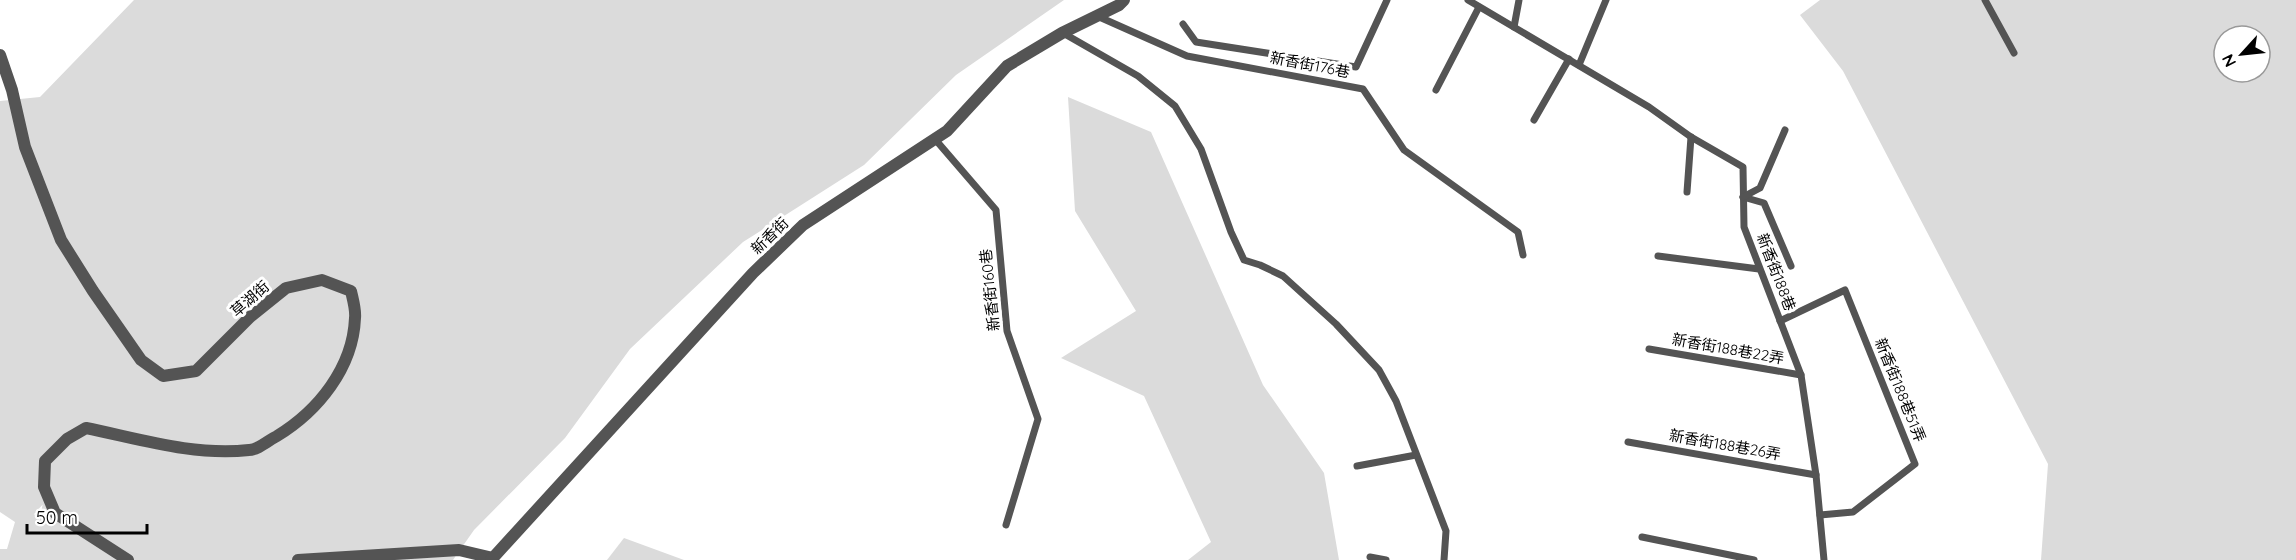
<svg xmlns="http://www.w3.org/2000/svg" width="2296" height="560" font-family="Quicksand,'Noto Sans TC',sans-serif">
<rect width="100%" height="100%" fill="#fff"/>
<!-- green -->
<g fill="#dbdbdb" fill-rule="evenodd">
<path d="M134,0h930l-108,75 -92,90 -121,77 -113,107 -65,89 -91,92 -21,30h-453v-11h7l8,-27 -15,-10v-411l40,-4z"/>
<path d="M1820,0h476v560h-255l7,-96 -205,-393 -43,-56zM2224,36h36v36h-36z"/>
<path d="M1068,97l83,35 112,253 61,88 15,87h-151l23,-18 -67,-146 -83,-38 75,-47 -61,-100z"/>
<path d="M624,538l60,22h-77z"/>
</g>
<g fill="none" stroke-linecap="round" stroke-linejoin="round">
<!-- lane -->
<g stroke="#545454" stroke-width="7">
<path d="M1468,0l181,107 42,30 52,30 1,60 57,148 15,100 8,85"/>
<path d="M1985,0l29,53"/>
<path d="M1097,16l90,40 176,33 41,61 114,82 5,23"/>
<path d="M1183,24l13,18 160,25 31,-67"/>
<path d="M1514,27l5,-27"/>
<path d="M1063,33l75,43 37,30 26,43 30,83 13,28 16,5 23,11 53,48 43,46 17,31 50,130 -2,29"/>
<path d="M1579,65l27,-65"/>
<path d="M1436,90l43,-83"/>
<path d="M1534,120l35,-61"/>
<path d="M934,138l62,72 11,121 31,88 -32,106"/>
<path d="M1687,192l4,-55"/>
<path d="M1743,197l21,6 27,63"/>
<path d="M1743,197l17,-9 25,-58"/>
<path d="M1658,256l101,13"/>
<path d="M1780,321l65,-31 70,174 -62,48 -33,3"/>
<path d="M1649,349l152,26"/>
<path d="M1628,442l188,33"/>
<path d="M1357,466l59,-11"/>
<path d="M1642,537l112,23"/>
<path d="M1370,557l16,3"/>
</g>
<!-- street -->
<g stroke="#545454" stroke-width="12">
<path d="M0,55l12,35 13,57 36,93 32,51 48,69 22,16 33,-5 54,-54 36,-29 36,-8 29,11c2,9 5,19 4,27 -2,50 -37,93 -78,118 -8,4 -19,14 -28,14 -56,6 -109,-11 -163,-22l-19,11 -22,22 -1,26 11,26 73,47"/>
<path d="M298,560l161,-10 34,8"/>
<path d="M491,560l262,-287 50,-48 144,-94 60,-65 55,-33 57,-28 5,-5"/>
</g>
</g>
<g text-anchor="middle" stroke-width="6" stroke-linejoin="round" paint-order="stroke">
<!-- street labels -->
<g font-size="15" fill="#000" stroke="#fff">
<text transform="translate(1310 65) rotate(11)" y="5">新香街176巷</text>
<text transform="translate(770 236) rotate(-44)" y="5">新香街</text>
<text transform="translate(1776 272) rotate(69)" y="5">新香街188巷</text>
<text transform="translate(990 290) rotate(-96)" y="5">新香街160巷</text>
<text transform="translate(250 299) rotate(-41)" y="5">草湖街</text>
<text transform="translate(1728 349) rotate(10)" y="5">新香街188巷22弄</text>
<text transform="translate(1900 390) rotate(68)" y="5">新香街188巷51弄</text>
<text transform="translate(1725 445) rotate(10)" y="5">新香街188巷26弄</text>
</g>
</g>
<!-- north arrow -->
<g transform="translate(2242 54) rotate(243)"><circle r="28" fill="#ffffff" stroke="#999999" stroke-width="1.5"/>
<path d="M0-4.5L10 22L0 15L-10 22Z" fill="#000000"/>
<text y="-9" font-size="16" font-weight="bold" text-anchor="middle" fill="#000000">N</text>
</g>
<!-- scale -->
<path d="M27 524v9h120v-9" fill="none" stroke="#000000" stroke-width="3"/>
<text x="36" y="524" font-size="18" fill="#000000" stroke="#ffffff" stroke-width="4.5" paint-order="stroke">50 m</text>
</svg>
